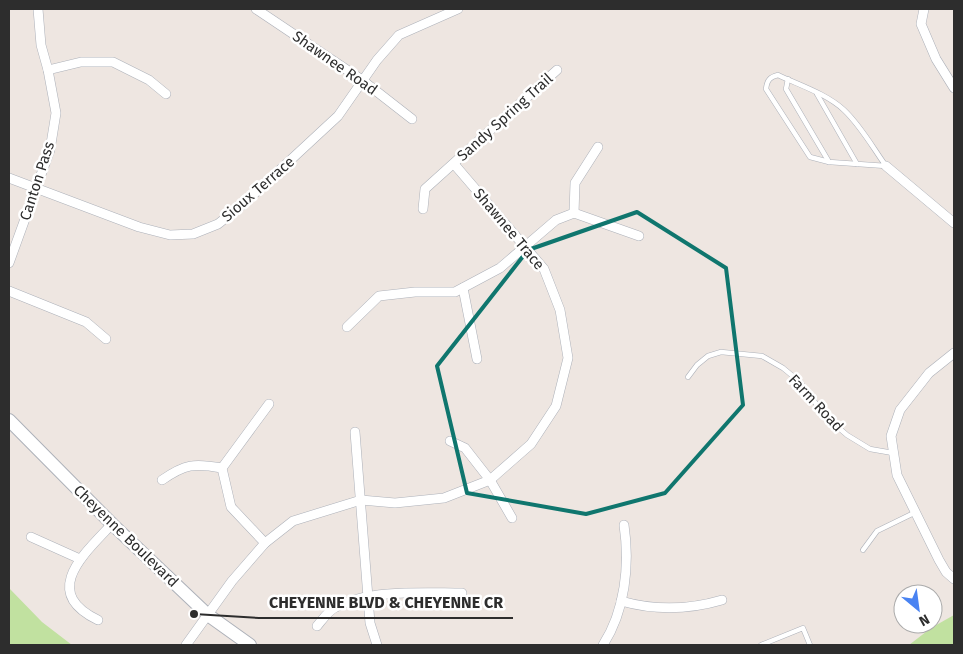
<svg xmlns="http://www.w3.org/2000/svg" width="963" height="654" font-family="'Fira Sans',sans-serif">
<rect width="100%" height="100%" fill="#eee6e1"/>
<!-- green -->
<g fill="#c1e1a0">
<path d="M9,588l33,34 30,23h-63z"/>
<path d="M954,615v30h-45l22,-17z"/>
</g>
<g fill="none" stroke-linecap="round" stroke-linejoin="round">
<!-- lane casing -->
<g stroke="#adb1b9" stroke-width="5.5">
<g id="lane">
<path d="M778,75c21,10 49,19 66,35 17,16 29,38 42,56l-57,-4 -19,-5 -44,-68c1,-9 4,-12 12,-14z"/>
<path d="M788,79l-2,10 43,73"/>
<path d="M817,94l40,70"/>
<path d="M688,377l9,-12 11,-9 13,-4 41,4 21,12 17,14 25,34 22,19 23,14 23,4"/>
<path d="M863,550l14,-19 39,-19"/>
<path d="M761,645l42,-17 7,17"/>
</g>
</g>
<!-- street casing -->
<g stroke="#adb1b9" stroke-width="10">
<g id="street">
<path d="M256,9l106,71 50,39"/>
<path d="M924,9l-3,15 15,35 18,29"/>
<path d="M48,70l33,-8h32l36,18 17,14"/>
<path d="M886,166l68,57"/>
<path d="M9,178l130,49 31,8 23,-1 25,-10 24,-19 96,-89 39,-56 22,-25 59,-26"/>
<path d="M423,209l2,-20 132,-119"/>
<path d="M574,213l1,-30 23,-36"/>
<path d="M9,263l41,-113 6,-37 -8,-43 -7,-25 -3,-36"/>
<path d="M463,288l14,71"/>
<path d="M9,291l77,31 20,17"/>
<path d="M347,327l32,-31 36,-4h40l45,-24 56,-48 18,-7 65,23"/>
<path d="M954,353l-25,20 -29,37 -9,26 6,39 42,85 7,12 8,7"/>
<path d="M355,432l15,191 7,22"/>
<path d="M450,441l15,7 25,32 22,38"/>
<path d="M162,480c23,-16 32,-17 60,-12"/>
<path d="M31,537l49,22"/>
<path d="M265,543l-34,-36 -9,-39 47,-64"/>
<path d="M621,601c35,10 67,9 101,-1"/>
<path d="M98,620c-58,-28 -14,-66 14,-96"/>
<path d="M317,626c5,-6 12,-16 19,-19 33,-18 89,-14 126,-14"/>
<path d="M186,645l46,-64 33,-38 28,-22 68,-21 34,3 49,-5 46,-18 41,-36 25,-38 12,-48 -8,-48 -16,-41 -90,-105"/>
<path d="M603,645c22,-34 27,-80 21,-120"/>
</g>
</g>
<!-- secondary casing -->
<g stroke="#adb1b9" stroke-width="14">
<path id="secondary" d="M9,420l103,104 96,91 42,30"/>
</g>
<!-- lane -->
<use href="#lane" stroke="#fff" stroke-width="4.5"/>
<!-- street -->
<use href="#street" stroke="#fff" stroke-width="9"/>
<!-- secondary -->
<use href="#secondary" stroke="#fff" stroke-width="12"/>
</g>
<!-- marked area -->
<path fill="none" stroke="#0f766e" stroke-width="4" stroke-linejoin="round" d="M637,212l89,56 17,137 -78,88 -79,21 -119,-21 -30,-127 91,-116z"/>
<g text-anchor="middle" stroke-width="5" stroke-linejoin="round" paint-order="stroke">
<!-- street labels -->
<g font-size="15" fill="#2d2d2d" stroke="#fff">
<text transform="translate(335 63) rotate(35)" y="5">Shawnee Road</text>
<text transform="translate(505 117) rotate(-42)" y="5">Sandy Spring Trail</text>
<text transform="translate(37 181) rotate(-72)" y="5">Canton Pass</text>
<text transform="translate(258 189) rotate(-41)" y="5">Sioux Terrace</text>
<text transform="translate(509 229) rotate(50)" y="5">Shawnee Trace</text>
<text transform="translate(816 403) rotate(47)" y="5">Farm Road</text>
<text transform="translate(126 536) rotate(44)" y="5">Cheyenne Boulevard</text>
</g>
</g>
<!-- callouts -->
<path fill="none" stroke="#2d2d2d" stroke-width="2" d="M194 614L259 618H513"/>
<circle fill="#2d2d2d" stroke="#fff" stroke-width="2" cx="194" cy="614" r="5"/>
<g font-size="16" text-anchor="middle" font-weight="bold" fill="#2d2d2d" stroke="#fff" stroke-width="5" stroke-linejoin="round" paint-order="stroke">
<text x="386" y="608">CHEYENNE BLVD &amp; CHEYENNE CR</text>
</g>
<!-- border -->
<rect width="963" height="654" fill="none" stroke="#2d2d2d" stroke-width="20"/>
<!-- north arrow -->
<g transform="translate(918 609) rotate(151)"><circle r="24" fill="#ffffff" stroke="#ababab"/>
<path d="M0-4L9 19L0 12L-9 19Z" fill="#4983f2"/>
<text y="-8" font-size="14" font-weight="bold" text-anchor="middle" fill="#2d2d2d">N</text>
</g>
</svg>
